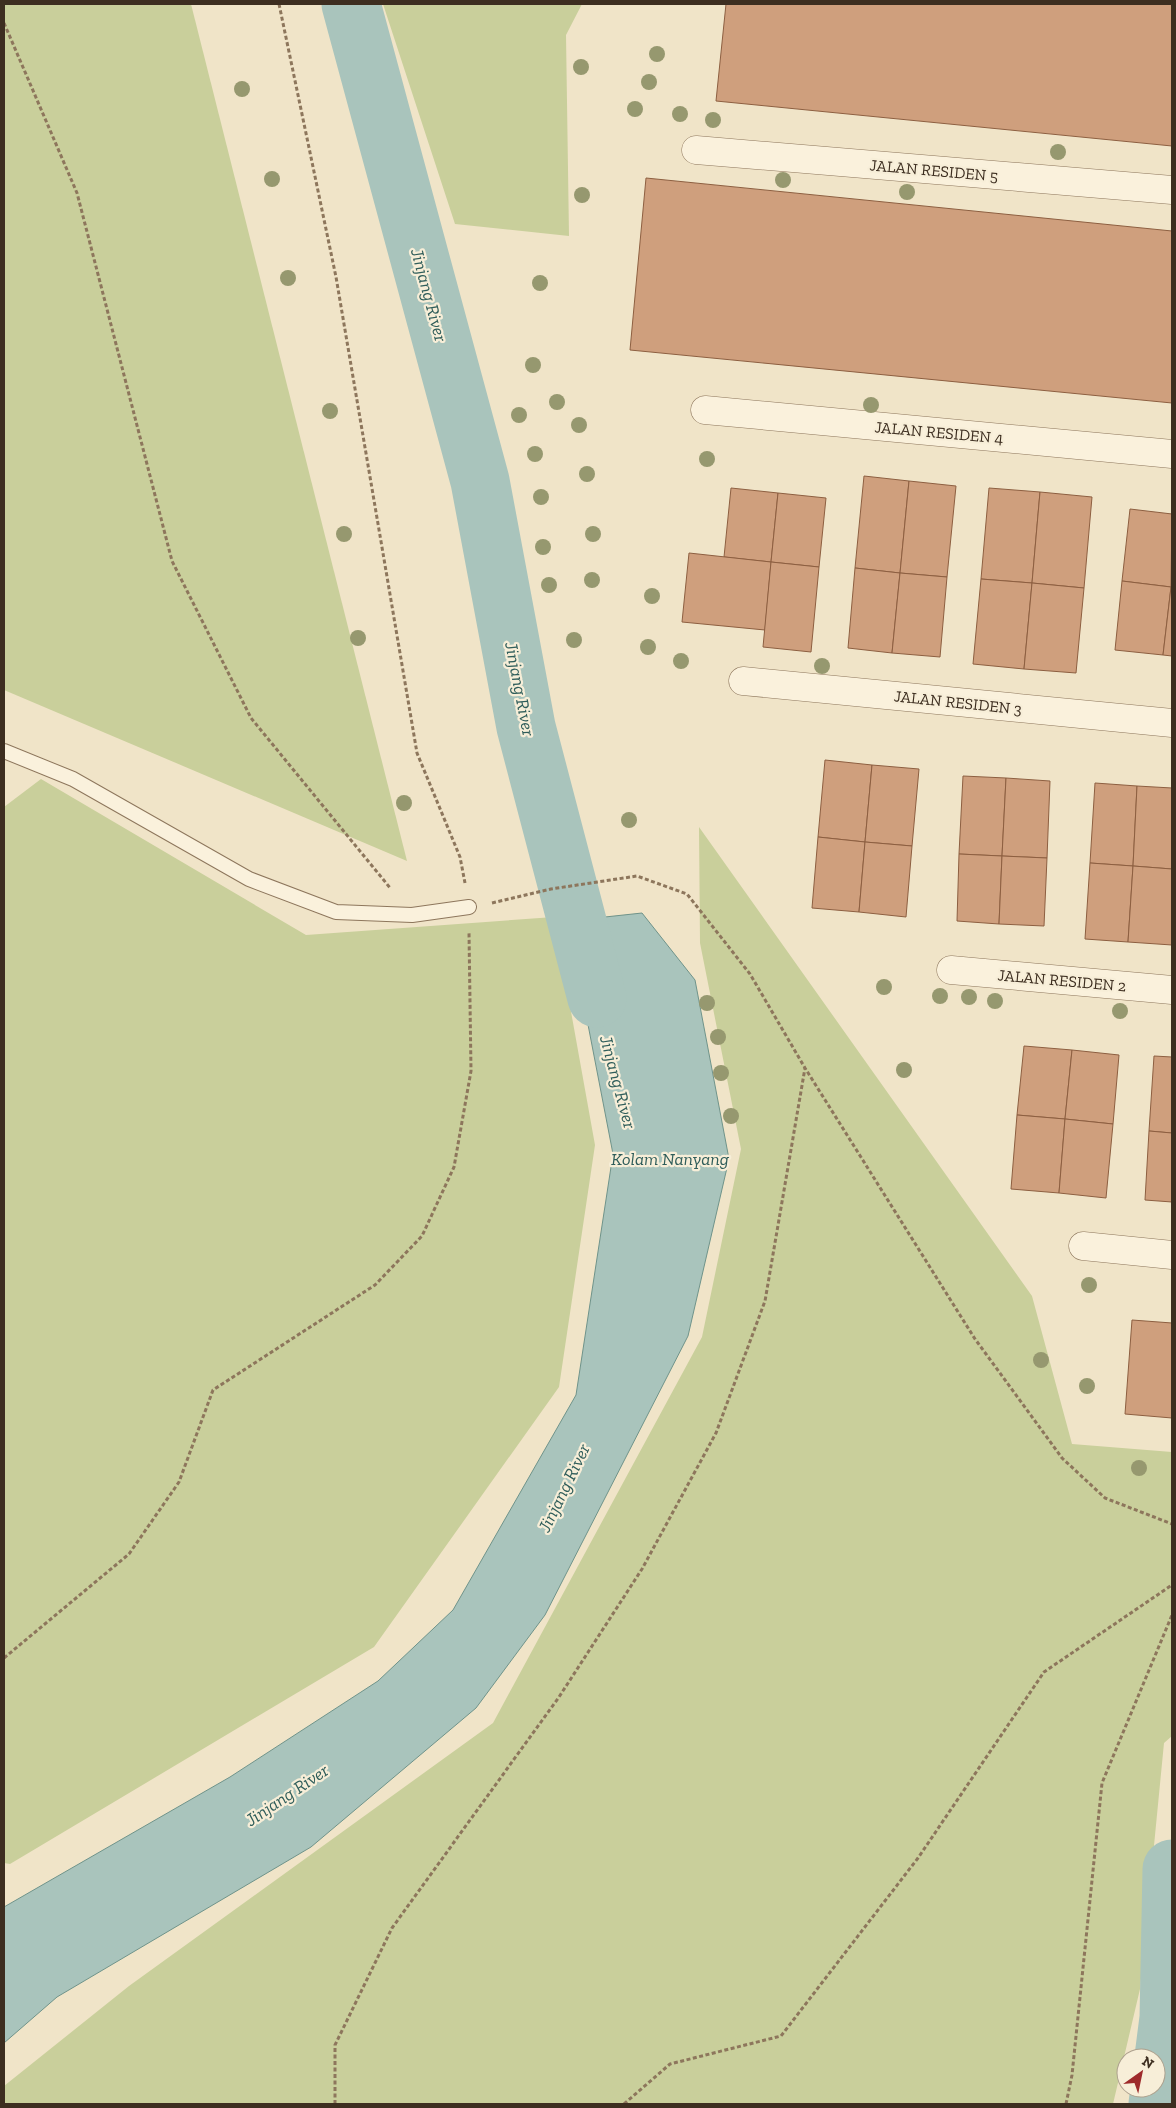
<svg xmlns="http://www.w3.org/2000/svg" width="1176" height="2108" font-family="'Zilla Slab',serif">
<rect width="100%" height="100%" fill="#f0e4c8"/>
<!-- green -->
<g fill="#c9cf9b">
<path d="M4,4h187l216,857 -403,-171z"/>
<path d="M383,4h199l-16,31 3,201 -114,-12z"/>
<path d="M41,779l265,156 248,-18 41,228 -36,242 -185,260 -364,217 -6,-1v-1056z"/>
<path d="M699,827l333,469 40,148 100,8v284l-8,7 -24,246 -27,115h-1109v-18l125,-100 364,-263 209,-386 39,-188 -41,-206z"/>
</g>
<!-- water -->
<path fill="#a9c4bc" stroke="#6f938a" d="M642,913l53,67 34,179 -41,177 -143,279 -69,93 -165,139 -254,150 -53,46v-136l226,-130 148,-96 75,-71 123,-215 37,-241 -45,-233z"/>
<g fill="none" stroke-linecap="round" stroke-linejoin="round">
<!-- river -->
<g stroke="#a9c4bc" stroke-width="59">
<path d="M351,4l129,477 46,246 71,271"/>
<path d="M1158,2104l11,-86 3,-149"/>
</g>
</g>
<!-- building -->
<g fill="#cf9f7d" stroke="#8d5f41">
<path d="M726,4h446v142l-456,-45z"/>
<path d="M646,178l526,53v172l-542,-53z"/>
<path d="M864,476l45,5 -9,92 -45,-5z"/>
<path d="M909,481l47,5 -9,91 -47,-4z"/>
<path d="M731,488l47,5 -7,69 -47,-5z"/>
<path d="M989,488l51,4 -8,91 -51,-4z"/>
<path d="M1040,492l52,5 -8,91 -52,-5z"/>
<path d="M778,493l48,5 -7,69 -48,-5z"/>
<path d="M1130,509l42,5 -1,73 -49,-6z"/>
<path d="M689,553l82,9 -6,68 -83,-8z"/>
<path d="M771,562l48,5 -8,85 -48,-5z"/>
<path d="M855,568l45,5 -8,80 -44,-5z"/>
<path d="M900,573l47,4 -7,80 -48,-4z"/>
<path d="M981,579l51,4 -8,86 -51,-5z"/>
<path d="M1122,581l49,6 -8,68 -48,-5z"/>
<path d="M1032,583l52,5 -8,85 -52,-4z"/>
<path d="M1171,587h1v69l-9,-1z"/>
<path d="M825,760l47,5 -7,77 -47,-5z"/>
<path d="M872,765l47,4 -7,77 -47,-4z"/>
<path d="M963,776l43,2 -4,78 -43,-2z"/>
<path d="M1006,778l44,3 -3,77 -45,-2z"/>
<path d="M1095,783l42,3 -4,80 -43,-3z"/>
<path d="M1137,786l35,2v81l-39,-3z"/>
<path d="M818,837l47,5 -6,70 -47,-4z"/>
<path d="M865,842l47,4 -6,71 -47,-5z"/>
<path d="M959,854l43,2 -3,68 -42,-3z"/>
<path d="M1002,856l45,2 -3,68 -45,-2z"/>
<path d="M1090,863l43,3 -5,76 -43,-3z"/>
<path d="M1133,866l39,3v76l-44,-3z"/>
<path d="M1024,1046l48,4 -7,69 -48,-4z"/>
<path d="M1072,1050l47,5 -6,69 -48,-5z"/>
<path d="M1154,1056l18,1v76l-23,-2z"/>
<path d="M1017,1115l48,4 -6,74 -48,-4z"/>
<path d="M1065,1119l48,5 -7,74 -47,-5z"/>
<path d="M1149,1131l23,2v69l-27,-2z"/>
<path d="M1132,1320l40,3v95l-47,-4z"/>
</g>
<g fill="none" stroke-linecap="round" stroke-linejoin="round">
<!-- lane casing -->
<g stroke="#8d765c" stroke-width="16">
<path id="lane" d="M4,751l69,28 176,100 87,33 76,3 57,-8"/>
</g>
<!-- street casing -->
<g stroke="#8d765c" stroke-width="29">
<g id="street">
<path d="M696,150l476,40"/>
<path d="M705,410l467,44"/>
<path d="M743,681l429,42"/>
<path d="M951,970l221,20"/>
<path d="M1083,1246l89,9"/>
</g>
</g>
<!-- path -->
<g stroke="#8d765c" stroke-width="3" stroke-dasharray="4 2.5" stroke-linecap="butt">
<path d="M279,4l57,273 81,476 43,104 5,26"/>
<path d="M4,23l73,170 95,368 79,157 140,171"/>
<path d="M492,903l59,-14 86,-13 50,18 63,80 55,94 170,271 87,119 43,40 67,26"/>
<path d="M4,1658l125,-104 50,-72 34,-92 162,-105 47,-49 32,-69 17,-96 -2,-139"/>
<path d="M335,2104v-59l57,-117 167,-231 83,-128 74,-136 49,-132 40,-233"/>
<path d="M624,2104l46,-40 111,-28 137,-178 126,-186 128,-87"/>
<path d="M1066,2104l6,-29 30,-292 70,-168"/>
</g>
<!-- lane -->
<use href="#lane" stroke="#faf1dc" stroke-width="14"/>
<!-- street -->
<use href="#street" stroke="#faf1dc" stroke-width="28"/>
</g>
<!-- trees -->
<g fill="#96986f">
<circle cx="657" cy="54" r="8"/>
<circle cx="581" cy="67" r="8"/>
<circle cx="649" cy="82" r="8"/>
<circle cx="242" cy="89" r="8"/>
<circle cx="635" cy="109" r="8"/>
<circle cx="680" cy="114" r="8"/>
<circle cx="713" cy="120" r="8"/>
<circle cx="1058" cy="152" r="8"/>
<circle cx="272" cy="179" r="8"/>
<circle cx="783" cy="180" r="8"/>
<circle cx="907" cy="192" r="8"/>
<circle cx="582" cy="195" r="8"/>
<circle cx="288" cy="278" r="8"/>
<circle cx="540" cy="283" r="8"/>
<circle cx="533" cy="365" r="8"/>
<circle cx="557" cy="402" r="8"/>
<circle cx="871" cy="405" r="8"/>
<circle cx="330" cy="411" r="8"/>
<circle cx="519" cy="415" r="8"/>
<circle cx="579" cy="425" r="8"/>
<circle cx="535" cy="454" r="8"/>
<circle cx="707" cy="459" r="8"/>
<circle cx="587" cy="474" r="8"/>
<circle cx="541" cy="497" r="8"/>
<circle cx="344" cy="534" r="8"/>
<circle cx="593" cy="534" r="8"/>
<circle cx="543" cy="547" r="8"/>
<circle cx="592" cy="580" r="8"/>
<circle cx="549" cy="585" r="8"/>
<circle cx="652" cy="596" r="8"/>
<circle cx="358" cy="638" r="8"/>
<circle cx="574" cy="640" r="8"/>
<circle cx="648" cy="647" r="8"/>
<circle cx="681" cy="661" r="8"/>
<circle cx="822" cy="666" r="8"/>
<circle cx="404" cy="803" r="8"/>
<circle cx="629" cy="820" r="8"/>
<circle cx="884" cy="987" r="8"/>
<circle cx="940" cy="996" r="8"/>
<circle cx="969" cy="997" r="8"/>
<circle cx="995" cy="1001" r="8"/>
<circle cx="707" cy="1003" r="8"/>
<circle cx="1120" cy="1011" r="8"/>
<circle cx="718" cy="1037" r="8"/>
<circle cx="904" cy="1070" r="8"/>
<circle cx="721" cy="1073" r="8"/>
<circle cx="731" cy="1116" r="8"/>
<circle cx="1089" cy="1285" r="8"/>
<circle cx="1041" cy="1360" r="8"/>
<circle cx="1087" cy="1386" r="8"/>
<circle cx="1139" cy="1468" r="8"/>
</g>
<g text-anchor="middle" stroke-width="4.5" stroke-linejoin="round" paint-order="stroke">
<!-- street labels -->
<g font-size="16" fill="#3d2e20" stroke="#f7eed8">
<text transform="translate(934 170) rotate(5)" y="6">JALAN RESIDEN 5</text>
<text transform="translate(939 432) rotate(5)" y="6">JALAN RESIDEN 4</text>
<text transform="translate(958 702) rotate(6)" y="6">JALAN RESIDEN 3</text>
<text transform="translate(1062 980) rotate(5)" y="6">JALAN RESIDEN 2</text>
</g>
<!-- water labels -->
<g font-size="18" font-style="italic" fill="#2f5d5a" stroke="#f7eed8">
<text transform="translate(429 295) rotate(75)" y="6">Jinjang River</text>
<text transform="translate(520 689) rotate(79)" y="6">Jinjang River</text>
<text transform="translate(618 1082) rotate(75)" y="6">Jinjang River</text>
<text x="670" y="1165">Kolam Nanyang</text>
<text transform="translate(564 1488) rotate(-64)" y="6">Jinjang River</text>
<text transform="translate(287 1795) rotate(-34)" y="6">Jinjang River</text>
</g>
</g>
<!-- border -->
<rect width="1176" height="2108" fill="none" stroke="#3d2e20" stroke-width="10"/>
<!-- north arrow -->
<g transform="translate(1141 2073) rotate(33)"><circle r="24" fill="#f7eed8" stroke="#ada18e"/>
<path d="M0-4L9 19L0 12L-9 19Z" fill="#9e2a2b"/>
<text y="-8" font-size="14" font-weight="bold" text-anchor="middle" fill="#3d2e20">N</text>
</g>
</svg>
